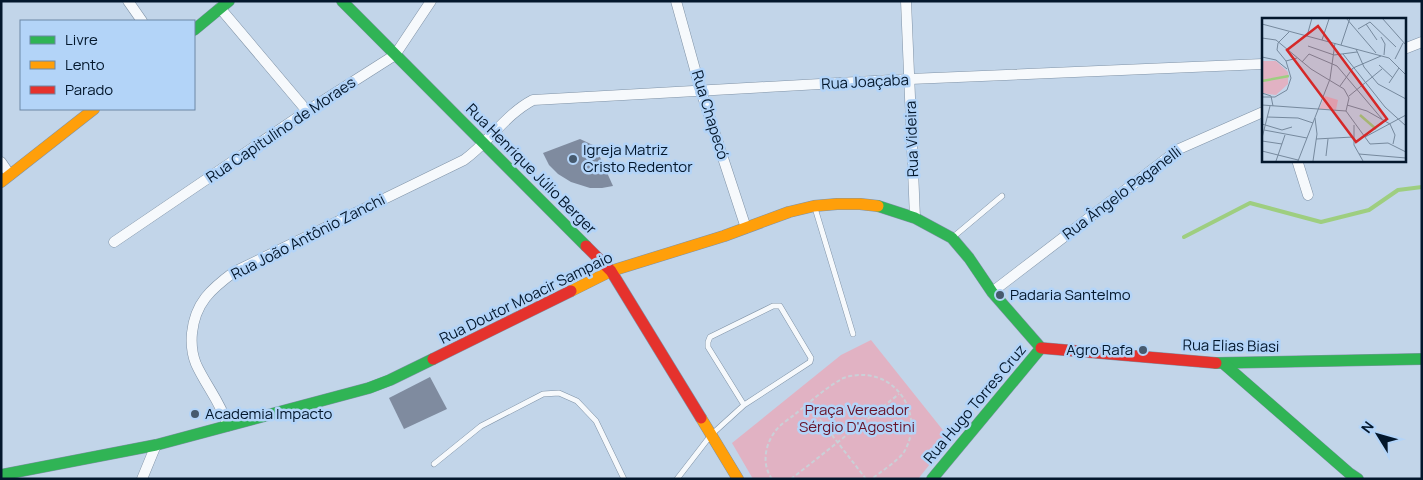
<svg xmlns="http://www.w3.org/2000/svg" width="1423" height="480" font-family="Manrope,sans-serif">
<rect width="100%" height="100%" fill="#c2d5e9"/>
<!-- green -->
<path fill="#e1b2c3" d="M871,340l79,99 -32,40h-165l-21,-36 109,-88z"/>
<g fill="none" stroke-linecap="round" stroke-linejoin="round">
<!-- stream -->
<path stroke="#9ece80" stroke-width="4" d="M1184,237l66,-34 71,19 48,-12 29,-20 24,-3"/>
</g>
<!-- building -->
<g fill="#7f8b9f">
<path d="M580,139l15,7 18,40 -11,2h-12l-19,-6 -13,-8 -9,-9 -6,-12z"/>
<path d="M430,377l17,32 -43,20 -15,-31z"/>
</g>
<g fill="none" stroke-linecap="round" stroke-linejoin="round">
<!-- lane casing -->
<g stroke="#7f92a6" stroke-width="6">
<g id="lane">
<path d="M815,208l38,126"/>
<path d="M952,238l50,-42"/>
<path d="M434,464l47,-38 62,-32 16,-1 18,8 19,20 28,58"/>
<path d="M677,479l34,-44 33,-30 66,-43 1,-4 -31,-52h-7l-63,31 -2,5v5l36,58"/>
</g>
</g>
<!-- street casing -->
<g stroke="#7f92a6" stroke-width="11">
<g id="street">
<path d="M128,1l14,20"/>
<path d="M676,1l25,90 45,137"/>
<path d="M906,1l9,217"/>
<path d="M220,8l87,103"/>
<path d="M1404,49l18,-7"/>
<path d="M1297,160l11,35"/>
<path d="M1,162l9,13"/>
<path d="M114,242l193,-131 88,-56 36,-54"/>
<path d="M992,292l187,-143 84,-37"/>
<path d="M228,426c-8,-25 -22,-40 -32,-62 -4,-10 -5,-21 -4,-31 3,-30 19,-44 42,-61l230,-112c25,-18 42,-46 69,-60l377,-21 353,-15"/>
<path d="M142,479l14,-34"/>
</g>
</g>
<!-- fast casing -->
<g stroke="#7f92a6" stroke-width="12">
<g id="fast">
<path d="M342,1l244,245"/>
<path d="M194,30l35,-29"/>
<path d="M878,206l37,12 37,20 17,20 23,34 49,56"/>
<path d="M1216,363l206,-4"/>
<path d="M1224,364l125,109 9,6"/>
<path d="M1,475l155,-30 213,-57 21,-8 43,-21"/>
<path d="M932,479l109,-131"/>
</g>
</g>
<!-- slow casing -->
<g stroke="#7f92a6" stroke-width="12">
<g id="slow">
<path d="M1,182l93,-73"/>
<path d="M571,291l40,-20 113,-35 65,-24 25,-6 23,-2h23l18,2"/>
<path d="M701,418l37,61"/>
</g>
</g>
<!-- jam casing -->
<g stroke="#7f92a6" stroke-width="12">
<g id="jam">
<path d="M586,246l25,25 90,147"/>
<path d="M1041,348l175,15"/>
<path d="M433,359l138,-68"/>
</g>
</g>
<!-- path -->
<g stroke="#cad0d7" stroke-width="2" stroke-dasharray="4 2.5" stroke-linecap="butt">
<path d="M808,404l58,75"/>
<path d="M772,479c-11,-15 -7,-36 5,-50 4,-5 12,-10 17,-14 15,-12 30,-26 46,-35 5,-4 16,-5 22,-5 39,0 62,44 42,77 -6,9 -24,20 -32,27"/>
<path d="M791,479l108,-85"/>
</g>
<!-- lane -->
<use href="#lane" stroke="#f6f9fc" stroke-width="5"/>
<!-- street -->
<use href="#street" stroke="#f6f9fc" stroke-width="10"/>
<!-- fast -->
<use href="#fast" stroke="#30b455" stroke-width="11"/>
<!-- slow -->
<use href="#slow" stroke="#ff9f0a" stroke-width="11"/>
<!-- jam -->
<use href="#jam" stroke="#e5322d" stroke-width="11"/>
</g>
<!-- markers -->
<g fill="#465a6e" stroke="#b3d4f8" stroke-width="2">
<circle cx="573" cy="159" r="5"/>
<circle cx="1000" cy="295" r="5"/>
<circle cx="1143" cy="350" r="5"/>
<circle cx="195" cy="414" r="5"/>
</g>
<g text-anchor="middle" stroke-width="5" stroke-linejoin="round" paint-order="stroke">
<!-- street labels -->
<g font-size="15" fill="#03172c" stroke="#b3d4f8">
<text transform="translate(865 82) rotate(-3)" y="5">Rua Joaçaba</text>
<text transform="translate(710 115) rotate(73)" y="5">Rua Chapecó</text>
<text transform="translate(281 130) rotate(-34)" y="5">Rua Capitulino de Moraes</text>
<text transform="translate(912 139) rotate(-92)" y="5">Rua Videira</text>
<text transform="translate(531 169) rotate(45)" y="5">Rua Henrique Júlio Berger</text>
<text transform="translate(1122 193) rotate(-37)" y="5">Rua Ângelo Paganelli</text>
<text transform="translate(308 237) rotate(-27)" y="5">Rua João Antônio Zanchi</text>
<text transform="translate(526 298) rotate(-26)" y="5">Rua Doutor Moacir Sampaio</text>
<text transform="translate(1231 346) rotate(1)" y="5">Rua Elias Biasi</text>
<text transform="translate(975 404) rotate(-50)" y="5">Rua Hugo Torres Cruz</text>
</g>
<!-- poi labels -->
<g font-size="15" fill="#03172c" stroke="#b3d4f8" text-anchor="start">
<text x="583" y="155">Igreja Matriz<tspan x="583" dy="17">Cristo Redentor</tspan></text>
<text x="1010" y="300">Padaria Santelmo</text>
<text x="1133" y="355" text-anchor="end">Agro Rafa</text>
<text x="205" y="419">Academia Impacto</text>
</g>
<!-- park labels -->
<g font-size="15" fill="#671329" stroke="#b3d4f8">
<text x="857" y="415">Praça Vereador<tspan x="857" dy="17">Sérgio D'Agostini</tspan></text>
</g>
</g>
<!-- overview -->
<g transform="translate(1262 18)">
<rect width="144" height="144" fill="#c2d5e9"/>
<path d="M0,43h14l12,11v12l-12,11 -14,-2zM63,78l13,4 -2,10 -17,-1z" fill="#e1b2c3"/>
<path fill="none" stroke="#9ece80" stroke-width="2.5" d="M0,63l27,-5M98,97l16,14"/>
<path fill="none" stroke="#76899d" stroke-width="1" d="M84,0l30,35M120,0l24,27M0,6l127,34 17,17M104,6l11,16M96,11l12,-7 26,25M27,14l-11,11 -1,7 9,11 11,-3M45,18l5,-18M119,19l4,7 -1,11M0,20l14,2 35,29 33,20 5,9 -3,13M60,22l7,-21M79,27l9,-27M46,28l26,9 23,-3M94,31l8,18 14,17 28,15M81,36l42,53 21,19M0,39l14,3 11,9M133,41l8,-16M40,44l7,-8 28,12 45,53M117,47l14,13M127,65l10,-15M78,68l13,-18 28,-12M0,75l9,3 2,10M87,78l33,-27M0,79h13l12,-7 4,-12 -5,-17M0,87l84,6M85,87l20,6 23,13 5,11 -2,9M84,93l24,33 18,-1 18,9M5,99l31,1 15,5M0,106l20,6 10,-3M92,107v20l9,16M2,112l43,8M103,119l41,-22M0,120l8,-32M54,121l37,-2M0,123l20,3M0,133l36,9M97,136l47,4M64,138l2,-17M14,143l9,-26M36,143l32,-82 5,-36M51,143l4,-27 -2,-16"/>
<path fill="#d62828" fill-opacity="0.15" stroke="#d62828" stroke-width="2.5" d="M56,8l69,93 -31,23 -69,-92z"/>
<rect width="144" height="144" fill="none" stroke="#03172c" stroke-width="2.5"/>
</g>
<!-- border -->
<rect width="1423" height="480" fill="none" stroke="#03172c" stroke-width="5"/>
<!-- legend -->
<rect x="20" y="20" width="175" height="90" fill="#b3d4f8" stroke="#6d88a6"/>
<rect x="30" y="36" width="25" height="8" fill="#30b455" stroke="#6d88a6"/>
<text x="65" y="45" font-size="15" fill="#03172c">Livre</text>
<rect x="30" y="61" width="25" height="8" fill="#ff9f0a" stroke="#6d88a6"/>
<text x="65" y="70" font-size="15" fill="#03172c">Lento</text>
<rect x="30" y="86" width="25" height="8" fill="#e5322d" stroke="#6d88a6"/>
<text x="65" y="95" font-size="15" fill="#03172c">Parado</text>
<!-- north arrow -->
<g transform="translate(1378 435) rotate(307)" stroke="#b3d4f8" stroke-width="4" paint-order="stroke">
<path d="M0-4L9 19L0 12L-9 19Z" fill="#03172c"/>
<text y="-8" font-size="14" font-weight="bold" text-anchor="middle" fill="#03172c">N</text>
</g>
</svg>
